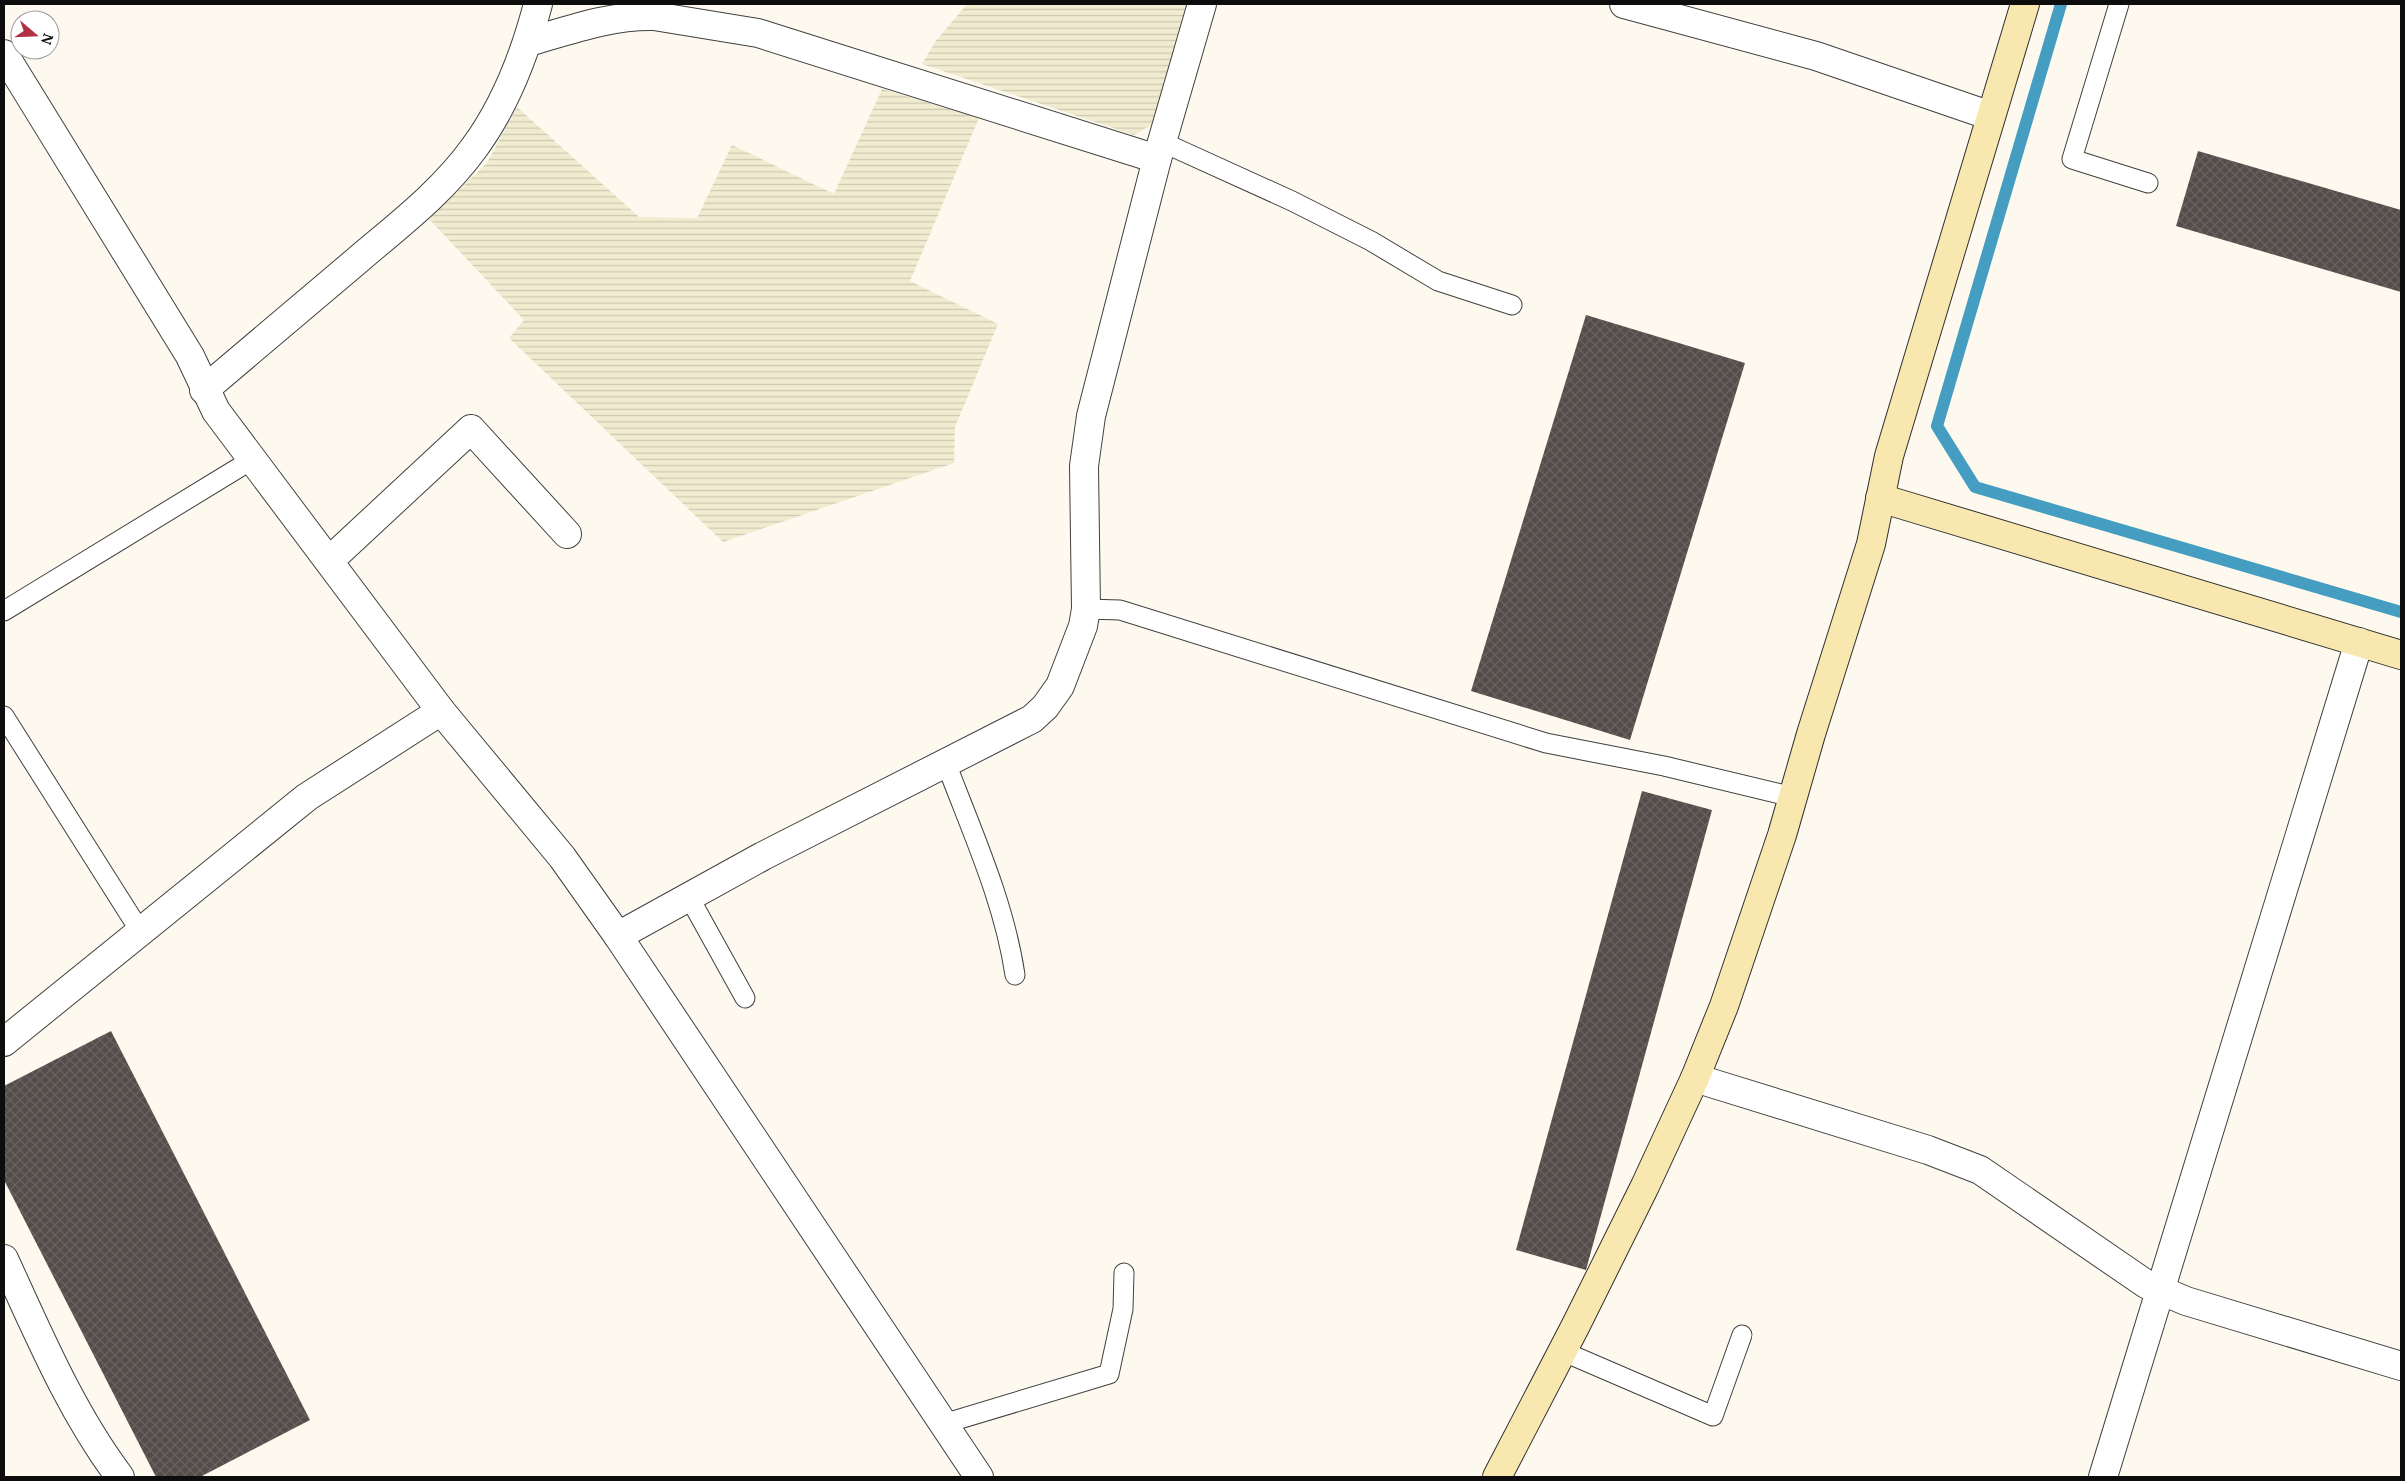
<svg xmlns="http://www.w3.org/2000/svg" width="2405" height="1481" font-family="'PT Serif',serif">
<defs>
<pattern id="farmland-rules" width="6" height="5" patternUnits="userSpaceOnUse" patternTransform="scale(1.25)"><rect width="6" height="5" fill="#f1ebd0"/><path d="M0 2.5h6" fill="none" stroke="#cdc8b1"/></pattern>
<pattern id="building-cross-hatch" width="8" height="8" patternUnits="userSpaceOnUse" patternTransform="scale(1.25)"><rect width="8" height="8" fill="#544d4a"/><path d="M0 0l8 8M0 8l8-8" fill="none" stroke="#686260"/></pattern>
</defs>
<rect width="100%" height="100%" fill="#fdf9ee"/>
<!-- farmland -->
<g fill="url(#farmland-rules)">
<path d="M967,4h224l-35,118 -22,13 -212,-71 13,-22z"/>
<path d="M882,89l97,29 -69,163 88,43 -43,103 -1,36 -231,79 -214,-204 15,-18 -95,-101 58,-56 30,-56 122,110 58,1 35,-73 102,49z"/>
</g>
<g fill="none" stroke-linecap="round" stroke-linejoin="round">
<!-- stream -->
<path stroke="#459dc1" stroke-width="12" d="M2061,4l-124,422 38,61 426,125"/>
</g>
<!-- building -->
<g fill="url(#building-cross-hatch)">
<path d="M2198,151l203,59v82l-225,-66z"/>
<path d="M1586,315l159,48 -115,377 -159,-49z"/>
<path d="M1642,791l70,19 -126,460 -70,-20z"/>
<path d="M111,1031l199,389 -110,57h-44l-152,-297v-94z"/>
</g>
<g fill="none" stroke-linecap="round" stroke-linejoin="round">
<!-- lane casing -->
<g stroke="#404040" stroke-width="21">
<g id="lane">
<path d="M2119,4l-47,155 76,24"/>
<path d="M1162,142l130,59 79,40 67,40 74,24"/>
<path d="M1086,609l34,1 426,133 118,23 129,31"/>
<path d="M4,611l249,-152"/>
<path d="M4,716l136,215"/>
<path d="M946,763c26,69 58,138 69,212"/>
<path d="M689,897l56,101"/>
<path d="M1562,1351l151,65 29,-81"/>
<path d="M943,1424l166,-50 14,-65 1,-36"/>
</g>
</g>
<!-- street casing -->
<g stroke="#404040" stroke-width="30">
<g id="street">
<path d="M1624,4l192,52 175,60"/>
<path d="M528,42c42,-12 83,-27 126,-26l104,17 399,126"/>
<path d="M4,54l186,302 26,55 225,300 121,146 56,79 361,541"/>
<path d="M204,390c52,-44 104,-88 156,-132 40,-34 83,-67 114,-110 31,-42 51,-94 64,-144"/>
<path d="M329,561l142,-132 96,105"/>
<path d="M618,936l145,-80 269,-137 13,-12 15,-21 23,-60 3,-17 -2,-143 7,-50 66,-257 45,-155"/>
<path d="M4,1042l303,-245 134,-86"/>
<path d="M1695,1078l233,72 52,20 166,114 40,17 215,65"/>
<path d="M4,1259c34,74 67,153 116,218"/>
<path d="M2103,1477l256,-835"/>
</g>
</g>
<!-- secondary casing -->
<g stroke="#2f2f2f" stroke-width="30">
<g id="secondary">
<path d="M1880,498l521,157"/>
<path d="M1497,1477l79,-152 69,-139 50,-108 29,-72 58,-171 29,-101 60,-190 18,-88 136,-452"/>
</g>
</g>
<!-- lane -->
<use href="#lane" stroke="#fff" stroke-width="19"/>
<!-- street -->
<use href="#street" stroke="#fff" stroke-width="28"/>
<!-- secondary -->
<use href="#secondary" stroke="#f8e8af" stroke-width="28"/>
</g>
<!-- border -->
<rect width="2405" height="1481" fill="none" stroke="#0d0d0d" stroke-width="10"/>
<!-- north arrow -->
<g transform="translate(35 35) rotate(109)"><circle r="24" fill="#ffffff" stroke="#9e9e9e"/>
<path d="M0-4L9 19L0 12L-9 19Z" fill="#b03145"/>
<text y="-8" font-size="14" font-weight="bold" text-anchor="middle" fill="#0d0d0d">N</text>
</g>
</svg>
